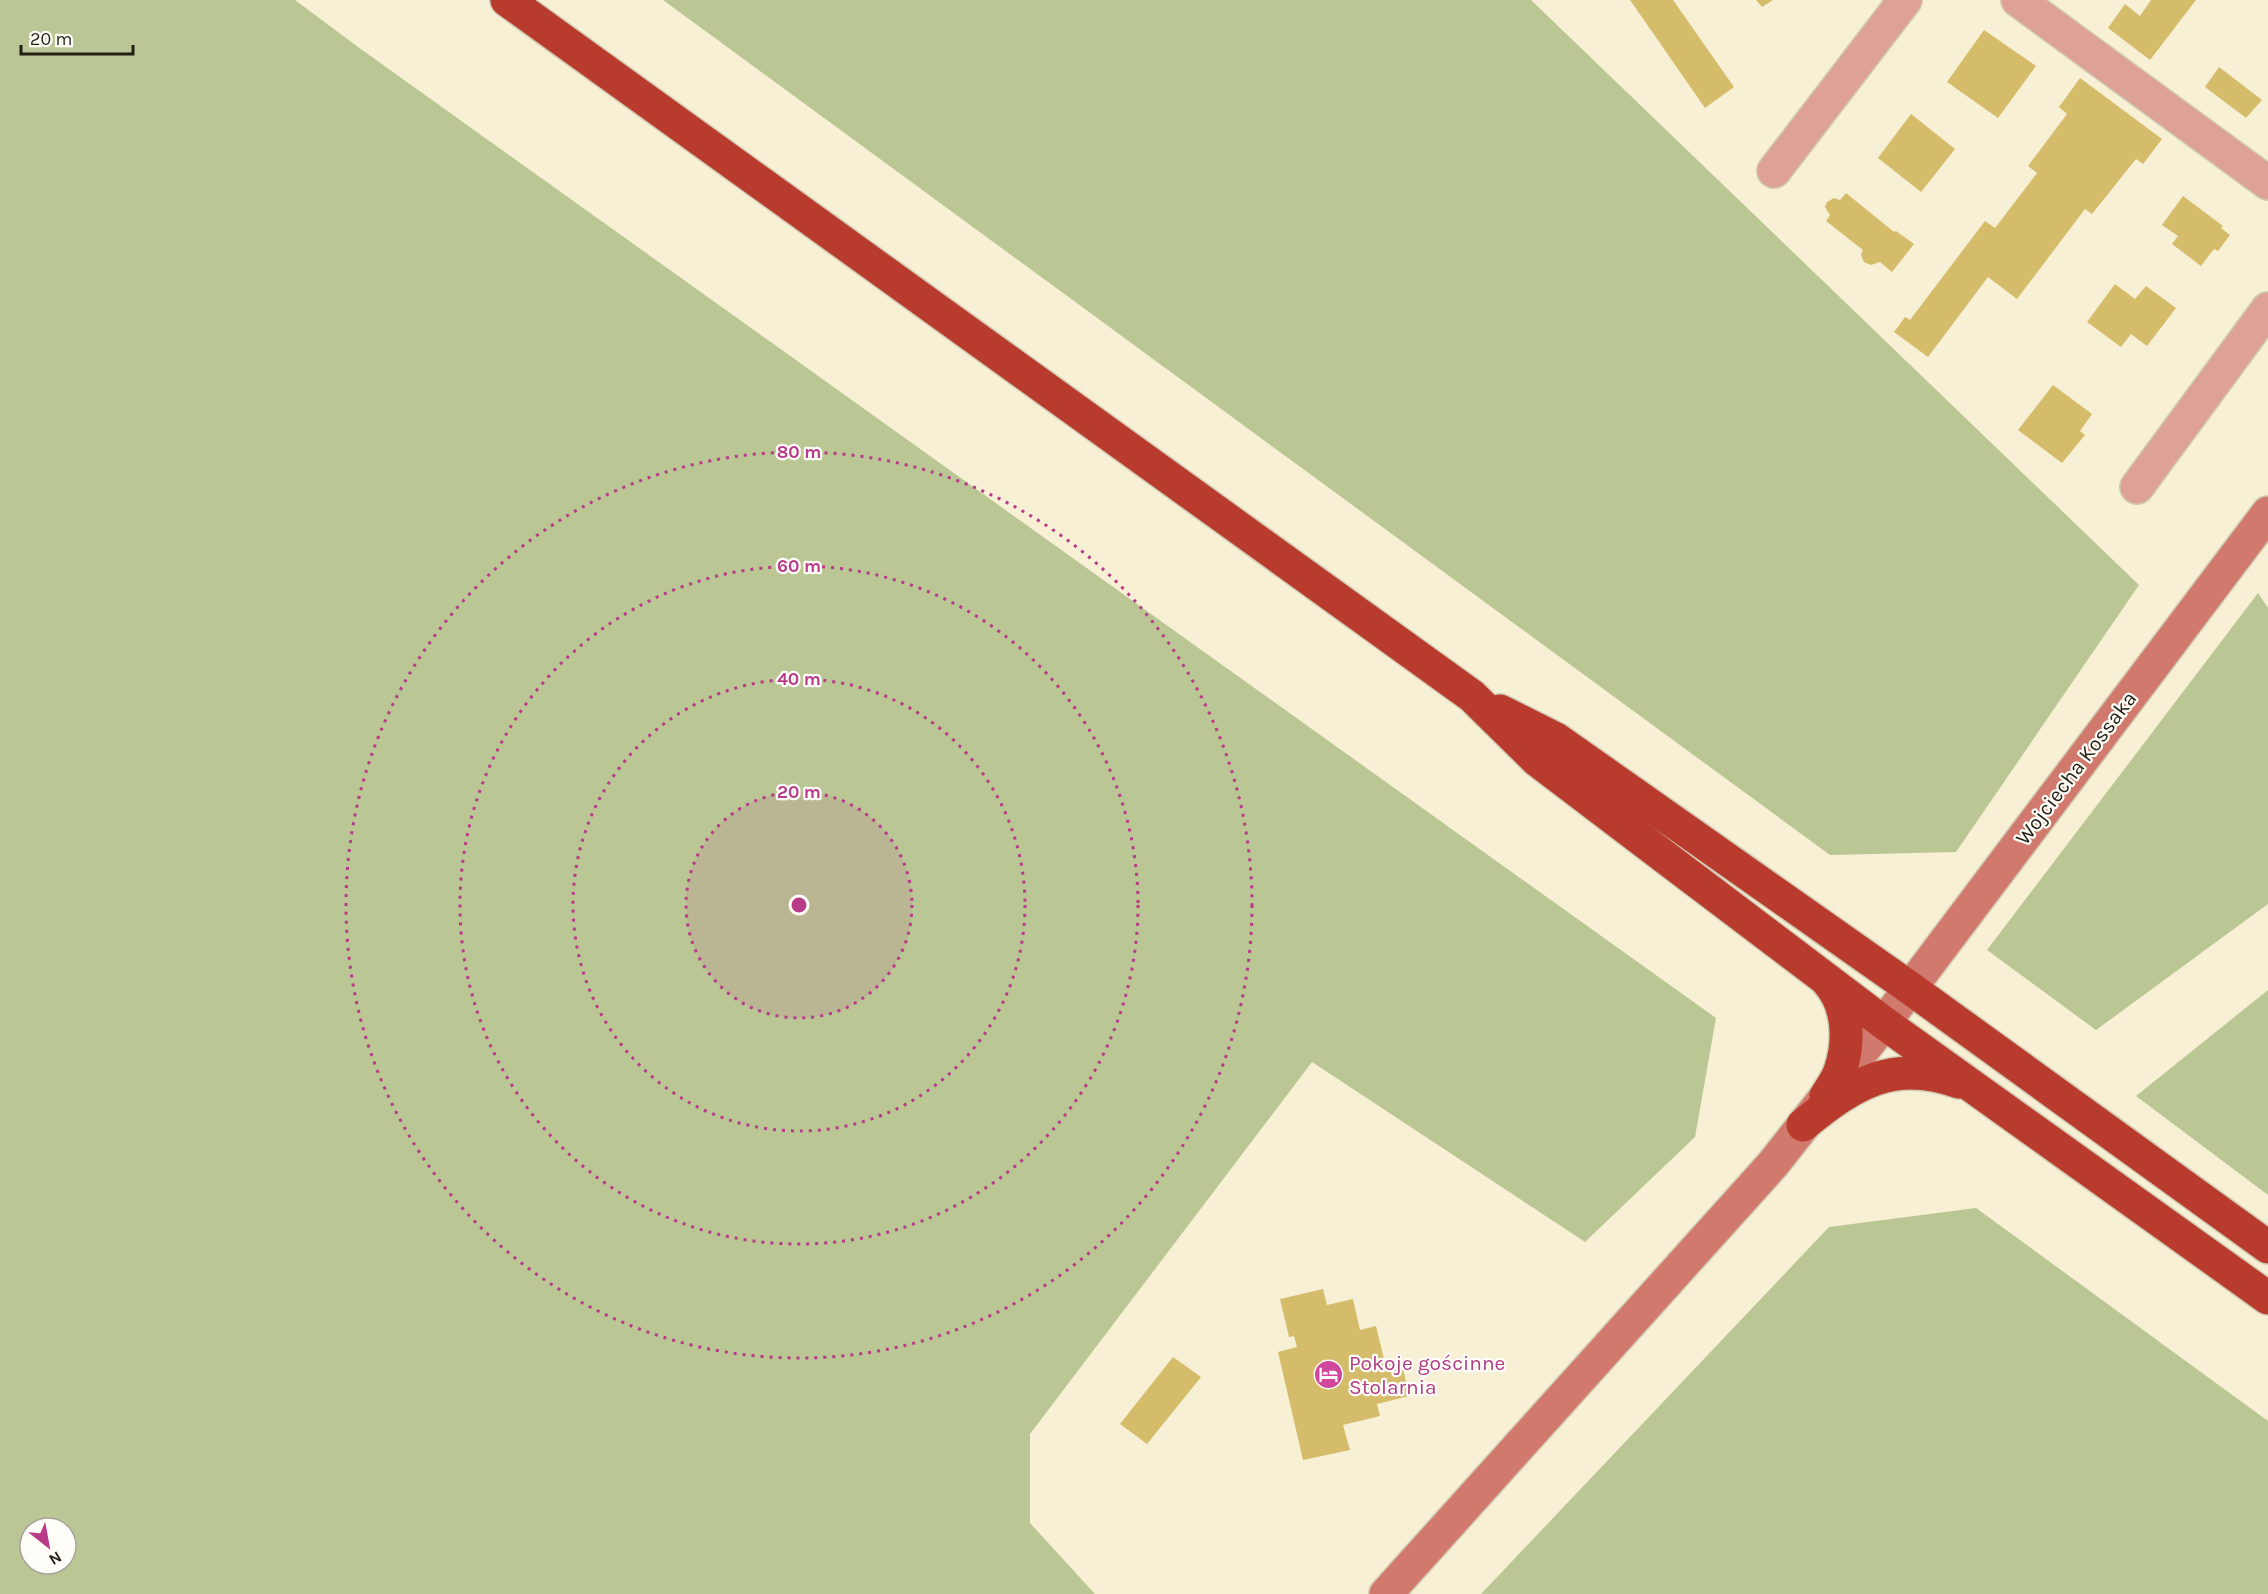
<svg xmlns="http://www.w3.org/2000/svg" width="2268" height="1594" font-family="Karla,sans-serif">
<rect width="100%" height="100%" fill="#f8f0d4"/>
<!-- green -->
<g fill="#bbc695" fill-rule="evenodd">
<path d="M0 0H295L358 47 1716 1018 1695 1137 1585 1242 1312 1062 1030 1434V1523L1095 1594H0ZM30 1528H66V1564H30Z"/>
<polygon points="663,0 1531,0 2139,585 1956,852 1830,855"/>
<polygon points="2258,593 2268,608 2268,904 2096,1030 1987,950"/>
<polygon points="2268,990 2268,1195 2136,1096"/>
<polygon points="1976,1208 2268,1421 2268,1594 1481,1594 1829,1227"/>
</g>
<!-- building -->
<g fill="#d4bc6b">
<polygon points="1630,0 1673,0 1734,87 1705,108"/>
<polygon points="1756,0 1773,0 1762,7"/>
<polygon points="2151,0 2196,0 2150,60 2108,28 2125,4 2140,16"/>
<polygon points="1984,30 2036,66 1998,118 1947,82"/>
<polygon points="2219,67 2262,100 2246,118 2205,87"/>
<polygon points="2080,78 2162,139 2143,164 2136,159 2092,214 2085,209 2017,299 1988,277 1928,357 1894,332 1905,317 1910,320 1985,221 1995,228 2037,173 2028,166 2067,114 2059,107"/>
<polygon points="1911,114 1955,149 1921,192 1878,158"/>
<polygon points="1846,193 1894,232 1896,231 1914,244 1892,272 1880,262 1871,265 1864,262 1861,255 1863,250 1826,221 1830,215 1825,207 1827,202 1834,198 1840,200"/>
<polygon points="2183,196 2223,226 2221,228 2230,235 2218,251 2214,249 2201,266 2172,244 2178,236 2162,225"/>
<polygon points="2115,284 2135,299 2146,286 2176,308 2147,346 2131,334 2121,347 2087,322"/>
<polygon points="2053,385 2092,414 2080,431 2085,435 2062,463 2018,430"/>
<polygon points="1323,1289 1327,1305 1353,1299 1360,1330 1376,1326 1385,1363 1401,1359 1409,1396 1377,1404 1380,1416 1343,1425 1350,1450 1303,1460 1278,1352 1297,1347 1294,1336 1289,1337 1280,1299"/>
<polygon points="1173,1357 1201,1377 1147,1444 1120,1424"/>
</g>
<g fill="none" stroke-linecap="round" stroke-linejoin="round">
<defs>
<g id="street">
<polyline points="2018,0 2268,183"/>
<polyline points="1774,171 1905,0"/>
<polyline points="2137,487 2268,309"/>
</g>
<polyline id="secondary" points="1386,1594 1773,1164 1878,1031 2268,513"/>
<g id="highway">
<polyline points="507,0 1472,696 1537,760 1670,861 1884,1023 2268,1298"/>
<polyline points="1500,711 1556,739 1910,988 2268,1247"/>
<path d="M1826 1096C1831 1088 1837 1080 1840 1071 1850 1042 1849 1006 1828 982"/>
<path d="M1803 1125C1853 1084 1893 1058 1959 1082"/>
</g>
</defs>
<!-- street casing -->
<use href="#street" stroke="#d1cab2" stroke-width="36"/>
<!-- secondary casing -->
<use href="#secondary" stroke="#d1cab2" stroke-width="36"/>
<!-- highway casing -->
<use href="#highway" stroke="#d1cab2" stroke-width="36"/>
<!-- street -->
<use href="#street" stroke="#dea197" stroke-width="33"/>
<!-- secondary -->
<use href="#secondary" stroke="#d1796c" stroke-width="33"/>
<!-- highway -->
<use href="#highway" stroke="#b93b2d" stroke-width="33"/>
</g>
<!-- distance rings -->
<circle cx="799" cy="905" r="113" fill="#b83a89" fill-opacity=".12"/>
<g fill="none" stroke="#b83a89" stroke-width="3" stroke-dasharray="3 6">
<circle cx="799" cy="905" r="113"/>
<circle cx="799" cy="905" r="226"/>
<circle cx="799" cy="905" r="339"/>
<circle cx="799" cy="905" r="453"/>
</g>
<!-- icons -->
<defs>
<symbol id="hotel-disc" viewBox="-11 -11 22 22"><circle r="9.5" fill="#d1479c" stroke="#fffdf7"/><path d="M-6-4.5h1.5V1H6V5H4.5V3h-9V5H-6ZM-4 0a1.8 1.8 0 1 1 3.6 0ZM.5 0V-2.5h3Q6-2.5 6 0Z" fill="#fff"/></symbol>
</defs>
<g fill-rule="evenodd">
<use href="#hotel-disc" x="1312" y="1358" width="33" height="33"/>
</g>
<g text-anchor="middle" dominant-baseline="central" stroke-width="4.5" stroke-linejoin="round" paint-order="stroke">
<!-- street labels -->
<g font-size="21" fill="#221f15" stroke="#fffdf7">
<text transform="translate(2076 768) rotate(-53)">Wojciecha Kossaka</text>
</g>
<!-- hotel labels -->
<g font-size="21" fill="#b23c85" stroke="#fffdf7" text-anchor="start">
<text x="1349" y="1363">Pokoje gościnne<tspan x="1349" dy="24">Stolarnia</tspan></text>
</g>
</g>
<circle cx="799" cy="905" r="9" fill="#b83a89" stroke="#fffdf7" stroke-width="3"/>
<g font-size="18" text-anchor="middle" font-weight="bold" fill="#b83a89" stroke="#fffdf7" stroke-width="4.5" stroke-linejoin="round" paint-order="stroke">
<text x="799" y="458">80 m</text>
<text x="799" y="572">60 m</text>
<text x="799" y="685">40 m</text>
<text x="799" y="798">20 m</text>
</g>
<!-- north arrow -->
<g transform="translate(48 1546) rotate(149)"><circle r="28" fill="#fffdf7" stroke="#a7a49d" stroke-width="1.5"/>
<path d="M0-4.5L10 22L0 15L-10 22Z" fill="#b83a89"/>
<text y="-9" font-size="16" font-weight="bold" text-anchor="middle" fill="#221f15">N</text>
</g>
<!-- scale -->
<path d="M21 45v9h112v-9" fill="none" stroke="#221f15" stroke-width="3"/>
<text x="30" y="45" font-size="18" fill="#221f15" stroke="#fffdf7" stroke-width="4.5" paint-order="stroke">20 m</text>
</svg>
